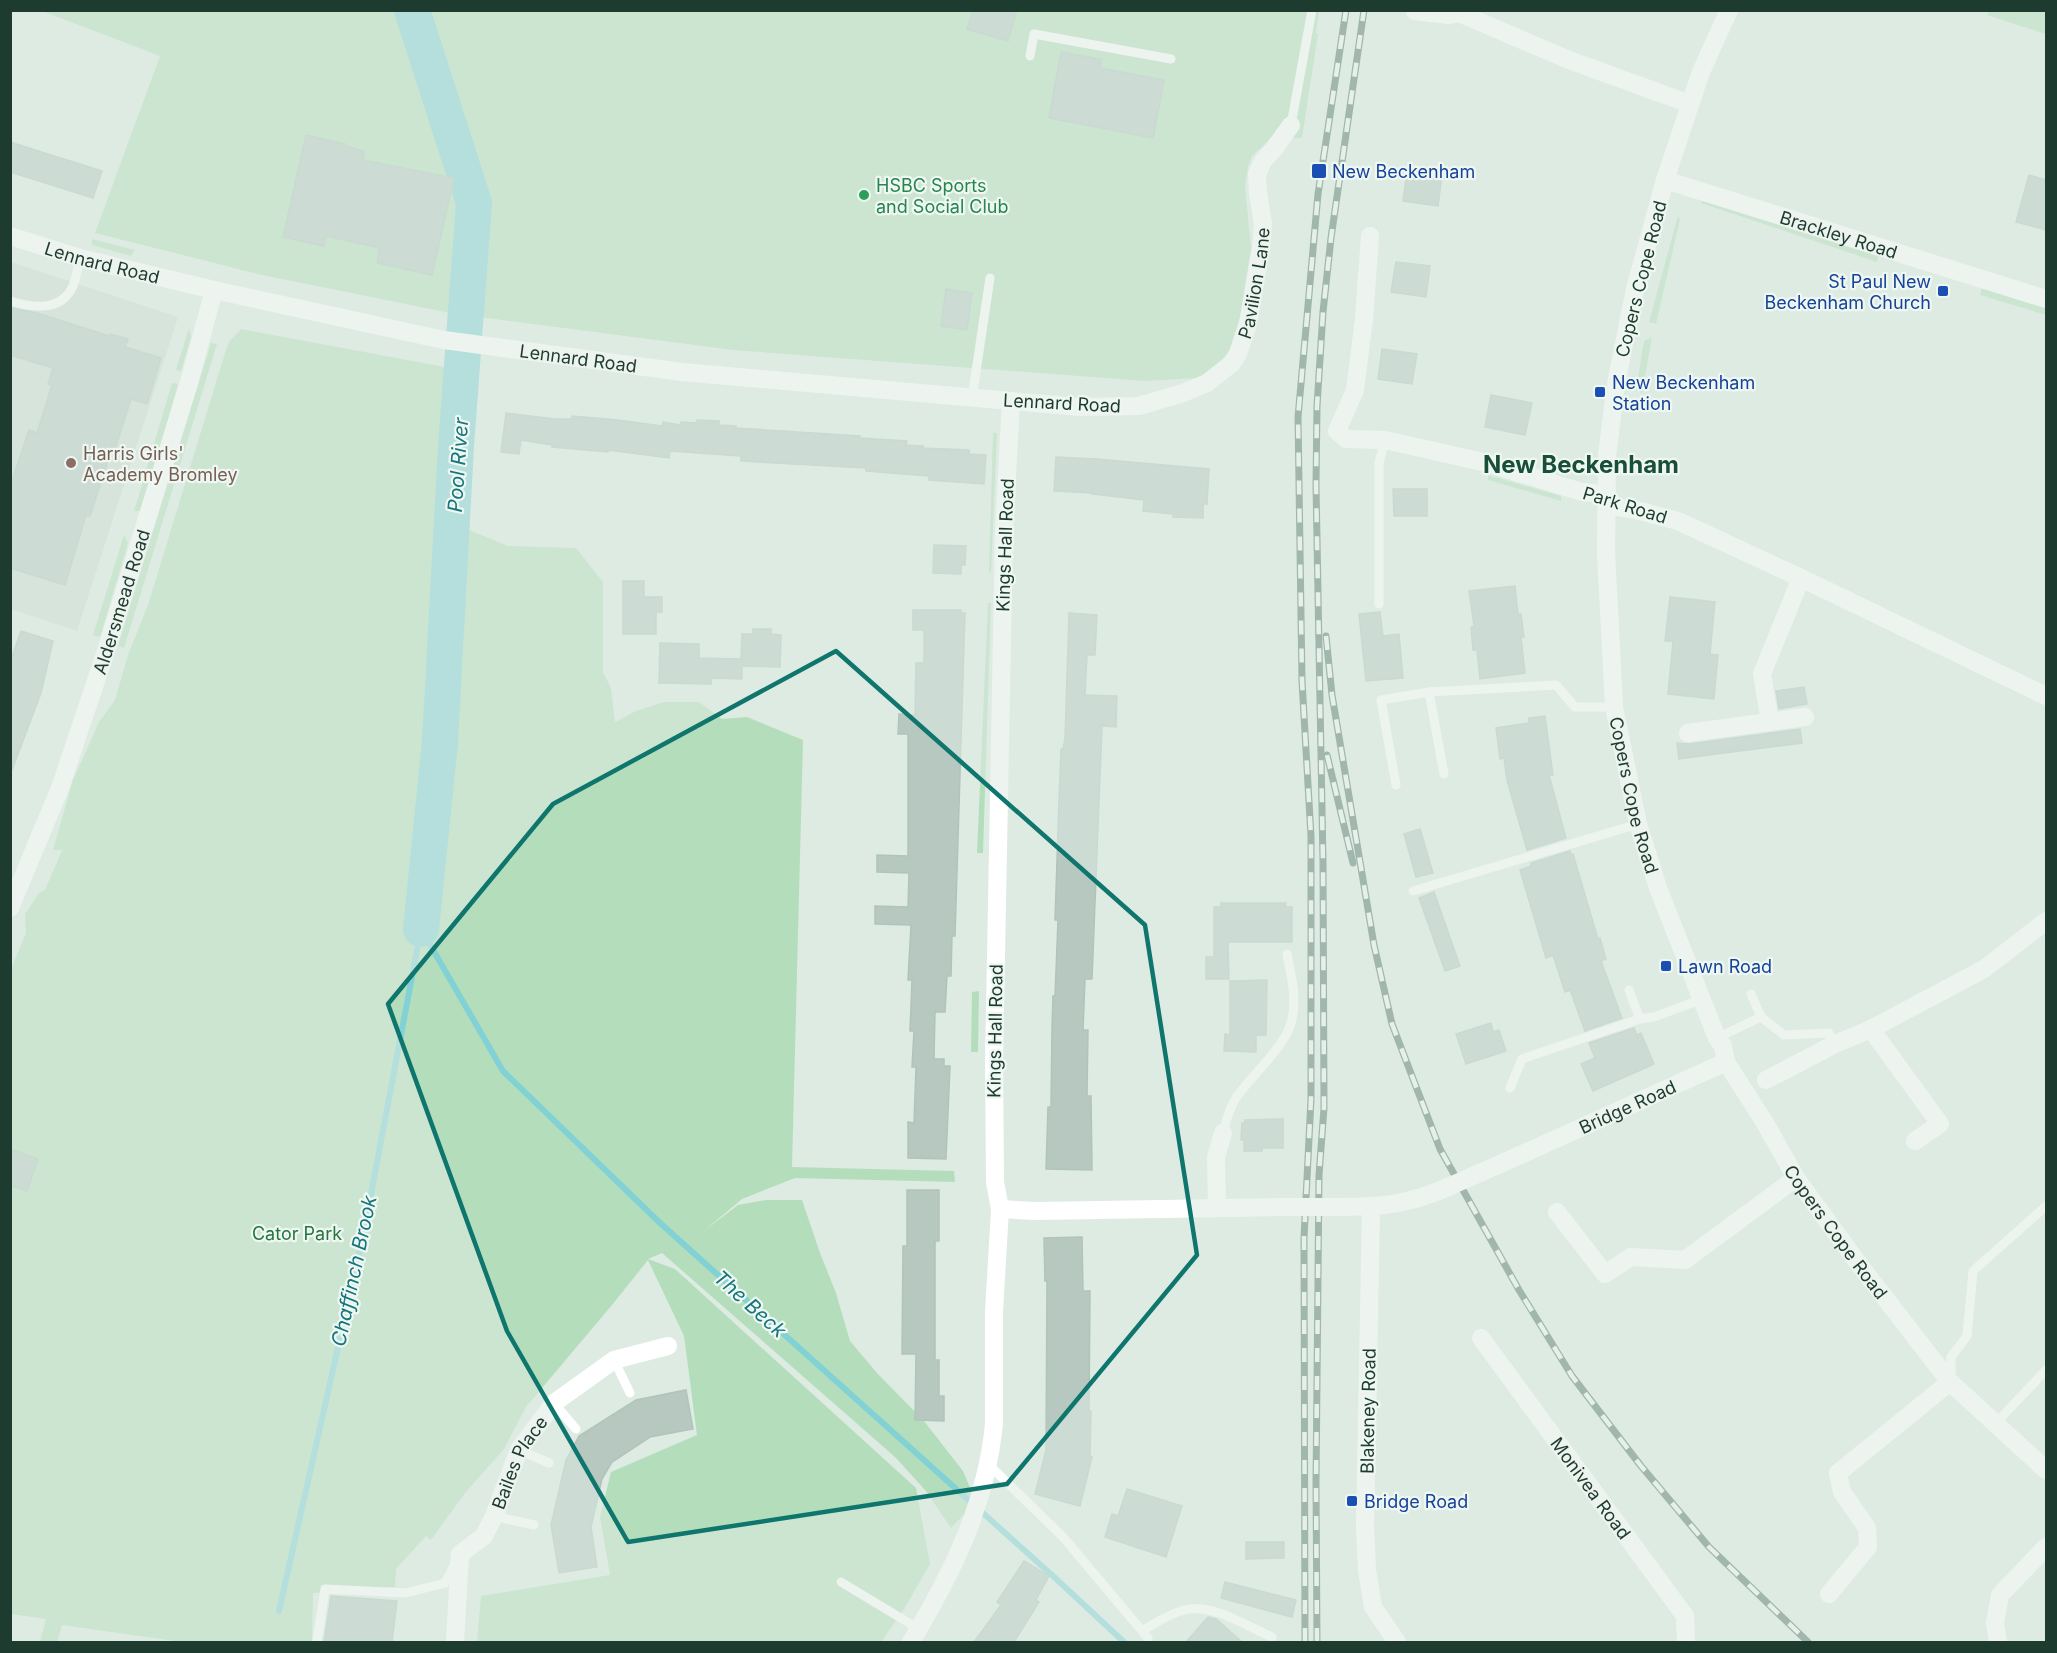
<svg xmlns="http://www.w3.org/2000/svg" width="2057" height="1653" font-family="Inter,sans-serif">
<rect width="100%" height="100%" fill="#deebe3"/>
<!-- built -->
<polygon fill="#ccdbd2" points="11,262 178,317 77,631 11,609"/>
<!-- green -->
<g fill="#b4debb" fill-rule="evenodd">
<polygon points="1989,10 2046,11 2046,34 1987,15"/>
<polygon points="42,11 418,11 471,203 460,315 262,275 95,233 160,56"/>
<polygon points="422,11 1319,11 1316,33 1318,34 1302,138 1271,138 1252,156 1248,167 1245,186 1251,248 1240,317 1228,354 1215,368 1197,378 1145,381 733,350 479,317 481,181"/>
<polygon points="1704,198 1878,256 1877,262 1701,203"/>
<polygon points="1678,216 1680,219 1656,324 1649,322"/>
<polygon points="92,239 135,250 131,256 92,245"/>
<polygon points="1982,287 2046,308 2046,315 1980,295"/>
<polygon points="189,328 191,337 181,371 176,370"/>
<path d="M241 329 472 372 458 512 469 530 508 546 576 548 603 582V672L611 688 615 722 636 711 664 702H699L722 719 747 717 803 740 792 1167 954 1171 955 1182 795 1178 742 1199 704 1231 738 1205 766 1200H802L820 1253 836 1293 850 1341 877 1373 924 1421 963 1471 976 1502 951 1528 926 1491 895 1457 662 1253 648 1259 675 1269 916 1488 930 1564 904 1609 881 1642H477L481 1596 610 1575 600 1517 611 1472 697 1435 684 1336 648 1260 612 1305 526 1407 504 1449 465 1493 431 1540 426 1536 396 1569 395 1587 313 1593 312 1642H182L62 1625 57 1642H40L46 1619 11 1614V969L26 933 25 914 39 893 45 890 62 850H53L73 780 99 722 115 700 128 655 148 605 225 353 229 342ZM439 709 450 724 437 860 433 859 427 903Z"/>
<polygon points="1652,337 1642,393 1636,390 1644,341"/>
<polygon points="211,343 217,344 124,648 118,646"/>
<polygon points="172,383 178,384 142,511 134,511"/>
<polygon points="993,433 997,433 991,573 989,572"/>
<polygon points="1488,475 1561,496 1561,501 1488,480"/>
<polygon points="124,535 128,543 100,637 93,635"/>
<polygon points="988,603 991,603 983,853 977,853"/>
<polygon points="979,991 978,1052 971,1052 972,992"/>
</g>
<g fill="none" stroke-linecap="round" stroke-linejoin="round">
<!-- stream -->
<g stroke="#81d1d5" stroke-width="6">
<polyline points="421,929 503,1071 659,1222 1053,1576 1124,1642"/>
<polyline points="279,1611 364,1231 421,929"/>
</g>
<!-- river -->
<polyline stroke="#81d1d5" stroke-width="36" points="412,10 474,203 456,446 440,742 421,929"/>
</g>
<!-- building -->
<g fill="#b6c8bf" stroke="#b0c5ba" stroke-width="1.5">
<polygon points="973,10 1017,10 1008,41 967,29"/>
<polygon points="1061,52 1101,59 1100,68 1164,80 1153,138 1049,118"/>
<polygon points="306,135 345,144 344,146 364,151 363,160 454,178 432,275 377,263 380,248 326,236 324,246 283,237"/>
<polygon points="10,142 102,171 93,198 10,172"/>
<polygon points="1407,170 1442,175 1438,206 1403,201"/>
<polygon points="2029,175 2046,180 2046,230 2016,222"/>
<polygon points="1396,262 1430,266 1426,297 1391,292"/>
<polygon points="946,289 972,293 967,330 941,326"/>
<polygon points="10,308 37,313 109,336 110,334 128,339 125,347 161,358 147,404 131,399 115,449 113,445 90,516 86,515 65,585 10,568 10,487 29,430 37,433 52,385 48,384 53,368 10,355"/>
<polygon points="1382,349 1417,354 1412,384 1378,379"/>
<polygon points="1491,395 1532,403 1525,435 1485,427"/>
<polygon points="506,413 555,419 572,419 572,416 618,420 662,426 663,422 681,425 681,422 697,423 697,420 719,421 719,425 736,426 736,428 860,436 860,438 907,441 906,445 923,446 923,448 969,450 969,454 986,455 984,484 929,480 929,476 866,471 866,468 741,461 741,456 670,451 669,458 608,450 608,452 552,447 552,445 521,440 519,454 501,452"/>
<polygon points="1056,457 1096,459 1209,469 1207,504 1203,504 1203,518 1173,517 1173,514 1143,511 1144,500 1092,494 1093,493 1054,491"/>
<polygon points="1393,489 1427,489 1427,516 1394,516"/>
<polygon points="934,545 966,546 965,565 961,565 961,574 933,573"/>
<polygon points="623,581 644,581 644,597 662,597 662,612 656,612 656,634 623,634"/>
<polygon points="1515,586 1518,614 1521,614 1524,637 1521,637 1525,673 1480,679 1477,650 1473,650 1471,627 1474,626 1469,591"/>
<polygon points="1670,597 1715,602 1710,654 1718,655 1714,699 1668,694 1673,641 1665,641"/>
<polygon points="913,610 961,610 961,613 965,613 955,936 952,936 951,976 947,976 945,1012 935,1012 934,1059 944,1059 944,1066 950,1066 946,1159 908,1158 908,1122 914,1123 916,1067 912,1067 914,1031 910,1031 912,980 908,980 911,925 875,924 875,906 908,907 909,873 877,872 877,855 908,856 908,734 898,734 899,714 915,715 916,663 924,663 924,630 913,630"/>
<polygon points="1380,612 1383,636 1399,634 1403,678 1366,681 1359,614"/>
<polygon points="1069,613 1097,615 1095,655 1087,655 1085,695 1117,696 1116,727 1102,726 1092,979 1085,979 1083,1030 1088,1030 1087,1096 1091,1096 1092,1170 1046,1169 1048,1107 1051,1107 1052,1029 1053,996 1055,996 1058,920 1055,920 1059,801 1061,749 1063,749 1065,739"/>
<polygon points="753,629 771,629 771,634 781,635 780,667 742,666 742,679 712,678 711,684 659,683 660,643 699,644 699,658 741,659 742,634 753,634"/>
<polygon points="21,631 53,641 41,693 12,770 10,662"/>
<polygon points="1804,687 1807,704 1779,709 1776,691"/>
<polygon points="1545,716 1553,775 1549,775 1566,838 1527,850 1507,780 1504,758 1500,759 1496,728 1529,723 1529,718"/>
<polygon points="1800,729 1802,743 1679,759 1677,743 1690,744"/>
<polygon points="1420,829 1433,873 1416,877 1404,834"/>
<polygon points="1570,851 1571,855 1573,854 1598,939 1600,938 1606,959 1601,961 1622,1018 1585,1031 1570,990 1565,992 1553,955 1546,958 1520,870 1531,866 1531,863"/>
<polygon points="1434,892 1460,966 1445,971 1419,898"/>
<polygon points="1221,903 1286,903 1285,907 1292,907 1292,942 1228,942 1229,979 1206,979 1206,957 1214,957 1214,907 1221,907"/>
<polygon points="1267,980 1266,1035 1256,1035 1256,1052 1224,1051 1225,1034 1230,1035 1230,981"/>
<polygon points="1491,1023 1493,1032 1499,1030 1506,1051 1466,1064 1456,1034"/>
<polygon points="1634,1028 1637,1035 1641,1033 1654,1064 1593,1091 1581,1064 1595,1058 1589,1043"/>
<polygon points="1283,1119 1283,1148 1262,1148 1262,1151 1244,1151 1244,1140 1241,1140 1242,1123 1245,1123 1245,1120"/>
<polygon points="10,1149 38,1159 27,1191 10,1185"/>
<polygon points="907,1190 939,1190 939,1241 935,1241 935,1360 939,1360 939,1396 944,1396 944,1421 915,1420 916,1354 902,1354 903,1246 907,1246"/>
<polygon points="1082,1237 1083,1291 1090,1291 1089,1411 1091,1411 1090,1457 1092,1457 1080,1506 1035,1494 1046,1450 1047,1281 1045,1281 1044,1238"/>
<polygon points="686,1390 693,1429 650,1437 612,1462 602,1479 591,1527 597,1567 559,1573 551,1525 566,1460 579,1436 636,1400"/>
<polygon points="1127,1489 1182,1506 1166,1557 1105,1537 1112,1514 1118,1516"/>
<polygon points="1246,1542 1284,1542 1284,1558 1246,1559"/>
<polygon points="1024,1561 1049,1576 1036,1600 1039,1602 1014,1642 974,1642 1001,1605 997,1602"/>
<polygon points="1225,1582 1296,1600 1292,1617 1221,1598"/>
<polygon points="331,1596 397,1601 392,1642 324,1642"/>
<polygon points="1208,1617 1216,1619 1242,1642 1186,1642"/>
</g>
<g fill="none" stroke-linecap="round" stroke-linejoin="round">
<!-- service -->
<g stroke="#fff" stroke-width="9">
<polyline points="1030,56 1034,34 1171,59"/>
<polyline points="1291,125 1312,10"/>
<path d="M10 301C33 308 61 312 73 286 76 278 78 267 80 258"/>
<polyline points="972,398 990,278"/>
<polyline points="1379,604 1379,463 1385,440"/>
<polyline points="1429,692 1444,774"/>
<polyline points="1396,785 1381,700 1429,692 1556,685 1575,707 1614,707"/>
<polyline points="1413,891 1638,824"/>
<polyline points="1629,990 1640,1019 1654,1017 1702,999"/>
<polyline points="1761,1017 1784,1035 1829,1033 1835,1044"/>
<polyline points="1717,1038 1761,1017 1751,994"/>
<polyline points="1510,1088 1522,1059 1640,1019"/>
<path d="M1223 1133C1226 1122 1229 1108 1236 1098 1252 1074 1287 1046 1292 1019 1297 997 1291 975 1287 954"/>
<polyline points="614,1360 630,1393"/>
<polyline points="1951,1380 1951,1357 1967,1336 1973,1271 2046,1206"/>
<polyline points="554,1403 576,1429"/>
<polyline points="1996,1423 2046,1370"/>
<polyline points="519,1450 549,1463"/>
<polyline points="987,1463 1063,1537 1148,1638"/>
<polyline points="494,1516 534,1525"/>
<polyline points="841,1582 919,1629"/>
<path d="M1142 1631C1155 1623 1169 1614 1184 1610 1213 1603 1246 1626 1272 1637"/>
<polyline points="317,1642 325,1589 406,1593 445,1583 455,1564"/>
</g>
<!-- minor -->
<g stroke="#fff" stroke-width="18">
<polyline points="1415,11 1449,15 1459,13 1459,10"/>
<polyline points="1459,13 1569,60 1690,104"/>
<path id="s1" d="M1665 180 2046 299"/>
<polyline points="1370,236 1364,319 1355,390 1337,431 1346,439 1385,440 1483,462 1582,492 1594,493 1618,507 1640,511 1678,521 1801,578 2046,696"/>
<path id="s2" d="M1011 401 1080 407 1139 406 1183 393 1207 383 1231 364 1238 354 1248 324 1261 249 1263 224 1258 192 1257 174 1263 161 1274 149 1291 125"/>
<polyline points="1770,722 1762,674 1801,578"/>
<polyline points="1688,733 1805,717"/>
<path id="s3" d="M10 908 60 788 107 648 190 379 214 290"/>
<polyline points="1871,1029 1940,1124 1915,1141"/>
<polyline points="1766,1080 1835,1044 1871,1029 1984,969 2046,921"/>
<polyline points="1217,1207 1216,1157 1223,1133"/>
<polyline points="1557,1212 1605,1274 1631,1257 1685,1260 1796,1178"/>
<path id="s4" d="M1481 1338 1685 1616 1686 1642"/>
<polyline points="1829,1594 1868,1547 1867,1528 1842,1492 1838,1473 1950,1382"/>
<path id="s5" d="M455 1642 460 1554 484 1536 494 1516 519 1450 554 1403 614 1360 668 1346"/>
<polyline points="1998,1642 1995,1623 2000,1595 2046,1547"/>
</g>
<!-- tertiary -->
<g stroke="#fff" stroke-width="18">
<path id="s6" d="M1729 10 1701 72 1665 180 1635 289 1616 384 1607 456 1606 553 1614 707 1638 824 1658 888 1717 1038 1723 1046 1726 1062 1765 1123 1796 1178 1858 1263 1950 1382 2046 1470"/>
<path id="s7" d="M10 236 80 258 214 290 444 340 682 372 1011 401 1004 531 994 1062 995 1182 1000 1209 994 1312V1424C986 1506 952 1573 911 1642"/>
<path id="s8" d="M1507 1161 1726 1062"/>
<path d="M1331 1207C1377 1207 1406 1206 1448 1187"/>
<polyline points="1371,1207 1365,1526 1367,1570 1373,1607 1397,1642"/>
<polyline points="1000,1209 1036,1211 1281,1207"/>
</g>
<defs>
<g id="rail">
<polyline points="1326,636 1332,695 1374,945 1392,1024 1440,1149 1519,1290 1572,1376 1641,1466 1709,1547 1808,1642"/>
<polyline points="1327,755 1353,863"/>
<polyline points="1305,1642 1304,1238 1311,1099 1311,836 1302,681 1298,417 1318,194 1346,10"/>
<polyline points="1317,1642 1316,1483 1319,1175 1324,1108 1323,863 1316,485 1317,406 1323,312 1331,238 1364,10"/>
</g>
</defs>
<!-- rail casing -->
<use href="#rail" stroke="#58776b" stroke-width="7"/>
<!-- rail -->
<use href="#rail" stroke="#eef7f2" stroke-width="4.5" stroke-dasharray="14" stroke-linecap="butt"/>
<!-- tertiary-bridge -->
<g stroke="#fff" stroke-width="18">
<polyline points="1448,1187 1507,1161"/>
<polyline points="1281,1207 1331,1207"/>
</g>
</g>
<!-- marked area -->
<path d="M0 0H2057V1653H0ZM836 651 1145 925 1197 1255 1007 1484 628 1542 507 1331 388 1004 553 804Z" fill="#deebe3" fill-opacity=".55" fill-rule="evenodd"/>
<path fill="none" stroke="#0f766e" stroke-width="4.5" stroke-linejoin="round" d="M836 651 1145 925 1197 1255 1007 1484 628 1542 507 1331 388 1004 553 804Z"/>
<!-- markers -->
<g fill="#1a4fb4" stroke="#eef7f2" stroke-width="2">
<rect x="1311" y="163" width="16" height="16" rx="3"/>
<rect x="1937" y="285" width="12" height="12" rx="3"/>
<rect x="1594" y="386" width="12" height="12" rx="3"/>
<rect x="1660" y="960" width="12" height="12" rx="3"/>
<rect x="1346" y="1495" width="12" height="12" rx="3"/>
</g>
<circle fill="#2e9e5b" stroke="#eef7f2" stroke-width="2" cx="864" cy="195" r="6"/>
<circle fill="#8d6e63" stroke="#eef7f2" stroke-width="2" cx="71" cy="463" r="6"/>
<g text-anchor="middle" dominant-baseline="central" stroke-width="4.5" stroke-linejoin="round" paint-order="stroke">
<!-- transit labels -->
<g font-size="18" fill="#164399" stroke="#eef7f2" text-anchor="start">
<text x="1332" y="171">New Beckenham</text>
<text x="1931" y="281" text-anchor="end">St Paul New<tspan x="1931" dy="21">Beckenham Church</tspan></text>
<text x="1612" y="382">New Beckenham<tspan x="1612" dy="21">Station</tspan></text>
<text x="1678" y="966">Lawn Road</text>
<text x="1364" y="1501">Bridge Road</text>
</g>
<!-- leisure labels -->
<g font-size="18" fill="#27864d" stroke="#eef7f2" text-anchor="start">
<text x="876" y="185">HSBC Sports<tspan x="876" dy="21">and Social Club</tspan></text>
</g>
<!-- street labels -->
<g font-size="18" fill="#1e3b30" stroke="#eef7f2">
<text stroke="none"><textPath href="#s1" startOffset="182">Brackley Road</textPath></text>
<text stroke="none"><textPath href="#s7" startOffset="96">Lennard Road</textPath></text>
<text transform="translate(1641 279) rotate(-76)">Copers Cope Road</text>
<text stroke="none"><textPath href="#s2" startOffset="316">Pavilion Lane</textPath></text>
<text stroke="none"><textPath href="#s7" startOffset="582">Lennard Road</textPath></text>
<text transform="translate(1062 403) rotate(3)">Lennard Road</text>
<text transform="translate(1625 505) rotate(17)">Park Road</text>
<text transform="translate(1005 545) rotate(-88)">Kings Hall Road</text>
<text stroke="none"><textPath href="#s3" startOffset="326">Aldersmead Road</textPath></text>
<text stroke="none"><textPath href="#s6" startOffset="806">Copers Cope Road</textPath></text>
<text transform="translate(995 1031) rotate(-89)">Kings Hall Road</text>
<text stroke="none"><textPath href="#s8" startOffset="132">Bridge Road</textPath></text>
<text stroke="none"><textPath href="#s6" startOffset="1292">Copers Cope Road</textPath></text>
<text transform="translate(1368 1411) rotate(-89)">Blakeney Road</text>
<text stroke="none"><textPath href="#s5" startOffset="200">Bailes Place</textPath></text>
<text stroke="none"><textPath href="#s4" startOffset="186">Monivea Road</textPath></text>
</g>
<!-- education labels -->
<g font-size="18" fill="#785e54" stroke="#eef7f2" text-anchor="start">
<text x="83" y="453">Harris Girls'<tspan x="83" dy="21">Academy Bromley</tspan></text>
</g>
<!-- park labels -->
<g font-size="18" fill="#26753b" stroke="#eef7f2">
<text x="297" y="1233">Cator Park</text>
</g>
<!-- water labels -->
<g font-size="20" font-style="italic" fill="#15757b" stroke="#eef7f2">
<text transform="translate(458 465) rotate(-86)">Pool River</text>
<text transform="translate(354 1271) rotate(-78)">Chaffinch Brook</text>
<text transform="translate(750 1304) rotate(42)">The Beck</text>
</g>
<!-- district labels -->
<g font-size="24" font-weight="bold" fill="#194e3b" stroke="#eef7f2">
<text x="1581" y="464">New Beckenham</text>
</g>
</g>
<!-- border -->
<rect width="2057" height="1653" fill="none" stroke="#1e3b30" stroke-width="24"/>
</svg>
